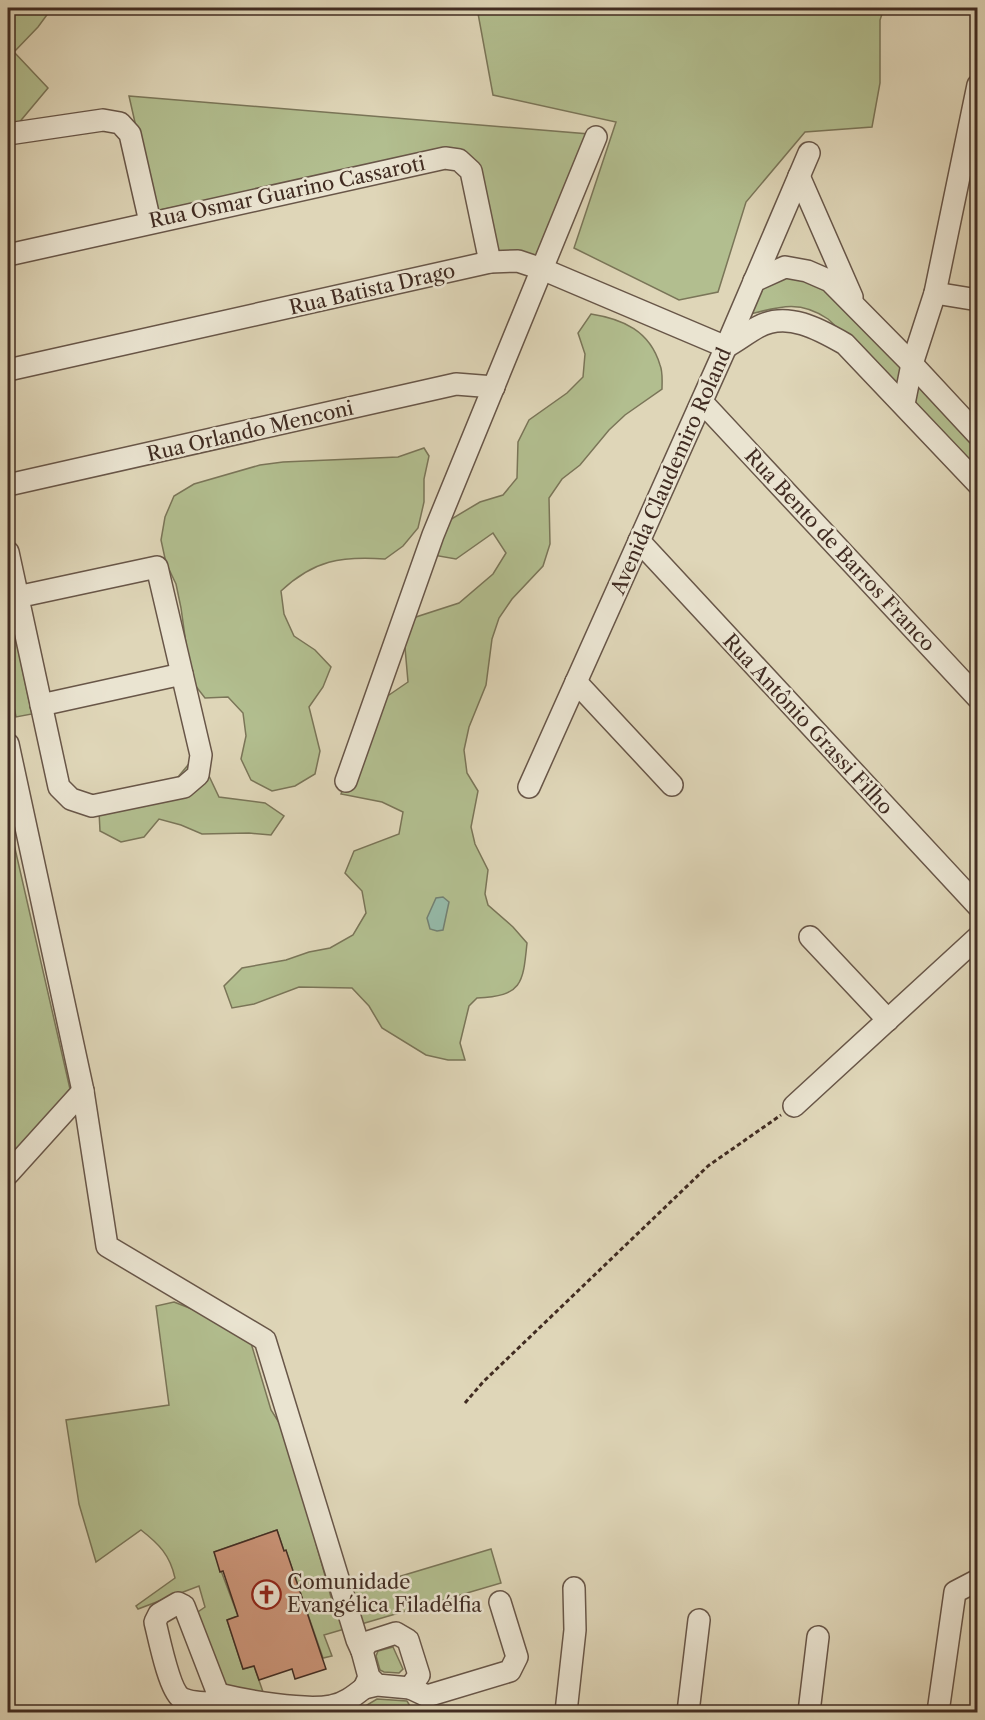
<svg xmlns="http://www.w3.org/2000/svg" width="985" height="1720" font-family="'Libre Caslon Text',serif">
<rect width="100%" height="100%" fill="#dfd6b8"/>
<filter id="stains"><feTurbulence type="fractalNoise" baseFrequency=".00333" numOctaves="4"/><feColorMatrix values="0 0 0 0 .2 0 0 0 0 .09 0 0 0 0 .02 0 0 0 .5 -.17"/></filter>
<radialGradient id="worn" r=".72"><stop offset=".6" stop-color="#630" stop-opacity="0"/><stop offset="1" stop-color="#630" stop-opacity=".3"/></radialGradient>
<!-- green -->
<g fill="#b2be8f" stroke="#7a7558" stroke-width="1.5">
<polygon points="8,8 52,8 38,27 14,52 48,88 17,125 8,127"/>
<polygon points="477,8 884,8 880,20 880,83 872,127 805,132 746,202 718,292 679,300 574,248 616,122 493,95"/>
<polygon points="129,96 589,134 539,262 496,251 451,151 155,211"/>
<path d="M785 273 817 283 902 365 899 385 828 319C799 299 778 307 747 315L759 286Z"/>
<path d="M591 314C623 319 650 331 660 365 663 372 662 381 662 389L625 415 609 430 580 465 562 479 549 498 550 544 543 566 512 599 499 618 492 639 486 685 469 727 464 750 467 773 478 791 471 827 475 844 488 870 485 894 488 905 513 927 527 943C523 984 522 996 477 998L469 1006 460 1043 465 1060H448L426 1055 382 1028 369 1006 352 988 299 987 254 1004 232 1008 224 986 242 968 286 960 309 952 330 948 353 935 366 913 362 891 345 873 354 851 399 834 403 812 382 802 341 794 373 706 408 682 404 636 416 617 459 603 493 574 506 553 493 533 456 559 433 555 448 521 480 502 503 495 517 478 518 442 529 420 567 393 583 377 585 354 578 333Z"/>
<polygon points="915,378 977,446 977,473 911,401"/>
<path d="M424 448 429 456 424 479V502L418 528 403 546 385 559C341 556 314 560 281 591L284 614 294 636 315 650 331 667 323 687 309 707 320 751 315 774 295 786 272 791 251 780 241 759 246 736 243 713 228 697 205 698 191 680 181 608 176 584 166 563 161 540 165 517 174 496 194 484 260 465 283 462 398 457Z"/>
<polygon points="8,602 32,714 16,717 8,678"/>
<polygon points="188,765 209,776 219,797 265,803 284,816 271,835 249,833 202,834 181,825 159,819 144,837 121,842 100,831 99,811 173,783"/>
<polygon points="8,818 70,1089 8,1163"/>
<path d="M174 1302 210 1316 251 1343 271 1410 285 1432 331 1597 491 1549 501 1583 324 1635 332 1656 323 1658 286 1551H284L277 1530 214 1552 238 1616 227 1620 243 1669 254 1666 263 1692 221 1690 192 1616 205 1607 199 1586 138 1609 136 1606 175 1578C170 1555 159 1544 141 1530L96 1562 79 1504 66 1420 169 1405 156 1306Z"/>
<polygon points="393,1647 403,1669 399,1673 384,1672 380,1670 376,1656 378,1651"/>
<polygon points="377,1699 407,1701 410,1706 410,1712 365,1712 367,1705"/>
<polygon points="450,1706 526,1711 526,1712 445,1712"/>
</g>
<!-- water -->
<polygon fill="#95baa9" stroke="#738173" stroke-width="1.5" points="443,897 449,902 443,930 437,931 430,929 427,918 436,898"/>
<!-- building -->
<polygon fill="#cb9478" stroke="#412c22" stroke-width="1.5" points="277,1530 284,1551 286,1550 326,1669 295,1679 292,1669 259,1680 254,1666 243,1669 227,1620 238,1616 223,1571 220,1572 214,1552"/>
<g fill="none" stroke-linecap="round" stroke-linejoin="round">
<defs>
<g id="minor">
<polyline points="8,134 103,120 120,123 130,134 150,222"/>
<polyline points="799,176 852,297"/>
<polyline points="8,255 445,158 459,160 471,171 490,262"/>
<polyline points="754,281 785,267 807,271 830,281 912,364 978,435"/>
<polyline points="935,293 978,300"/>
<path d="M726 347C737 341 747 333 758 327 787 311 819 329 845 344L978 484"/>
<polyline points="8,370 490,262 518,261 542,269 726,347"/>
<polyline points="702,402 978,698"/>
<polyline points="904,404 912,364 935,293 978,85"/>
<polyline points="8,485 456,384 494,387"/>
<polyline points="639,541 978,906"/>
<polyline points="8,552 59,787 71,799 92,806 184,787 198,775 201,755 157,567 17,597"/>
<polyline points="576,682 672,785"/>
<polyline points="41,705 182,674"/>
<polyline points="8,744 83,1091 107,1246 265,1340 357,1640 362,1651"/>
<polyline points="346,781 433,535 596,137"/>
<polyline points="529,787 726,347 809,153"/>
<polyline points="810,937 888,1020"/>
<polyline points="794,1106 978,937"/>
<polyline points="8,1174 83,1091"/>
<path d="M178 1603 184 1606 218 1694 214 1703C204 1703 190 1703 181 1698 169 1689 159 1638 155 1622L159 1614Z"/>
<polyline points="369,1677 377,1685 410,1688 419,1675 408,1640 396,1633 368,1642 362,1651 369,1677 364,1688 377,1685"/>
<polyline points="410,1688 427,1696 510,1671 517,1657 500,1602"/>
<path d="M218 1694C247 1701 303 1711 331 1706 344 1704 354 1696 364 1688"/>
<polyline points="566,1712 575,1630 574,1588"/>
<polyline points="688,1712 699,1620"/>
<polyline points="809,1712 818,1637"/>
<polyline points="938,1712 955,1592 978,1580"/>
</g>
</defs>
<!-- minor casing -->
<use href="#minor" stroke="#685648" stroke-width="24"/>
<!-- path -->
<polyline stroke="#412c22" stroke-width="3" stroke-dasharray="4.5 3" stroke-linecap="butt" points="465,1403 483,1382 708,1166 781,1115"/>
<!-- minor -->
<use href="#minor" stroke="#eae4d1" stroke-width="21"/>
</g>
<!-- icons -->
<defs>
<symbol id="church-ring" viewBox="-11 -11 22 22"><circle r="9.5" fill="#eae4d1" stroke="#8f2418" stroke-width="1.5"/><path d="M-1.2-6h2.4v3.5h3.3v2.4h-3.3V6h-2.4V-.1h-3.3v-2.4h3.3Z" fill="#8f2418"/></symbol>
</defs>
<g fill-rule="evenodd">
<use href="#church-ring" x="250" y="1578" width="33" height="33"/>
</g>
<g text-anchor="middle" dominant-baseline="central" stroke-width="5" stroke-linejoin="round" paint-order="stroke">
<!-- street labels -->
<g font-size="20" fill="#412c22" stroke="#eae4d1">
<text transform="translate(287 192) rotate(-12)">Rua Osmar Guarino Cassaroti</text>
<text transform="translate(372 289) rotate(-13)">Rua Batista Drago</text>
<text transform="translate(250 431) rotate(-13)">Rua Orlando Menconi</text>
<text transform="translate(671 471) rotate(-66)">Avenida Claudemiro Roland</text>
<text transform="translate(840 550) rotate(47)">Rua Bento de Barros Franco</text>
<text transform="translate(808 724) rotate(47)">Rua Antônio Grassi Filho</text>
</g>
<!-- poi labels -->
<g font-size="20" fill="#412c22" stroke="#eae4d1" text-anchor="start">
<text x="287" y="1582">Comunidade<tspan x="287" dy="23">Evangélica Filadélfia</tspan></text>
</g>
</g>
<!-- margin -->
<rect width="985" height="1720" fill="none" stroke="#dfd6b8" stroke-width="30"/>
<rect x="9" y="9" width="967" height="1702" fill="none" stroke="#412c22" stroke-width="3"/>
<rect x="15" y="15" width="955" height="1690" fill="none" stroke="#412c22" stroke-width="1.5"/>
<rect width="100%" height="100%" filter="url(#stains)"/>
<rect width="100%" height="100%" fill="url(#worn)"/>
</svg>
